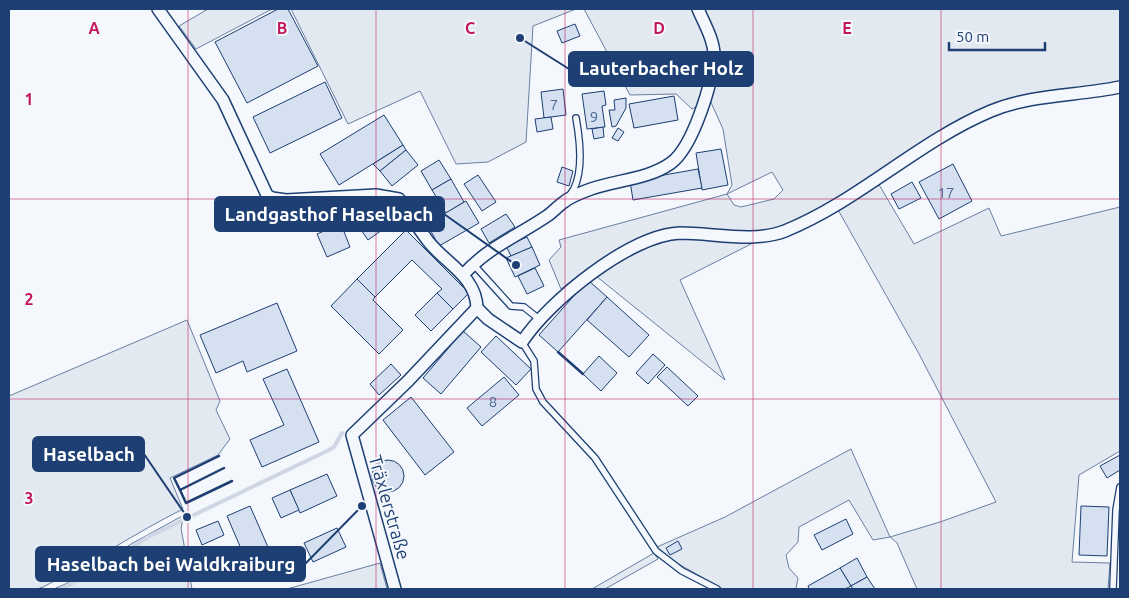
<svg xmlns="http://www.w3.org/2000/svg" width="1129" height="598" font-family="Ubuntu,sans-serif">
<rect width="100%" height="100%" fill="#f4f7fb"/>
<!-- green -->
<g fill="#e3e9f0" stroke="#687fa3" fill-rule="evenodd">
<polygon points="208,9 272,9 196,49 179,26"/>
<polygon points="291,9 576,9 533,26 526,142 488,162 456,164 420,91 348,124"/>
<polygon points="584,9 694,9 711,52 700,105 692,109 676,94 630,95"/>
<path d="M700 9H1120V84L1037 94 988 106 933 137 832 202 787 226 771 231 729 232 703 230 622 249 587 269 561 289 549 260 561 247 559 240 727 194 732 185 723 129 709 98 716 58ZM772 172 783 190 774 199 741 207 734 205 727 194Z"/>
<polygon points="878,183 914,244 989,208 1001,236 1120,207 1120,451 1079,475 1072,562 1110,563 1108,589 917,589 897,543 890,537 873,540 849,500 799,527 798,542 786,555 789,568 798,578 796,589 723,589 668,558 657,547 725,517 851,449 890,537 940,522 996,502 918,352 837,208"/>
<polygon points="675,238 757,241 680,280 725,380 596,276 628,254"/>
<path d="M187 320 220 401 216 410 230 439 218 455 170 478 183 509C135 533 91 563 43 587L37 589H9V396Z"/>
<polygon points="184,515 181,528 192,589 54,589 81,577 131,544"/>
<polygon points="654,553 658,559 605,589 592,589"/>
<polygon points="380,563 387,589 287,589"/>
</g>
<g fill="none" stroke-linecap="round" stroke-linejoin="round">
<!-- stream -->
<polyline stroke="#cfd7e4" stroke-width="4" points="61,589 92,573 148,537 327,451 334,447 342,433"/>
</g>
<!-- building -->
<g fill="#d5e0f0" stroke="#1d3f73">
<polygon points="278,9 288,9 318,66 247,103 215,42"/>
<polygon points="575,24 580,36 562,43 557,31"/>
<polygon points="325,82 342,118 270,153 253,117"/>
<polygon points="563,89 566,115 544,118 541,92"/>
<polygon points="604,91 606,105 602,106 605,127 587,129 582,94"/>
<polygon points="674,96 678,120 634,128 629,104"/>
<polygon points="626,98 626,108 616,126 612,127 609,110 615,110 614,100"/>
<polygon points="384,115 403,145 339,185 320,154"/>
<polygon points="551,117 553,129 537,132 535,119"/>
<polygon points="603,127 604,137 594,139 592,129"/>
<polygon points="618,128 624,132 618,141 612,138"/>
<polygon points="403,145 406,150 380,171 373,164"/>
<polygon points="721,149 728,185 702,190 696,153"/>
<polygon points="406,150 418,165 392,186 380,171"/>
<polygon points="439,160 451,179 432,190 421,171"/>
<polygon points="953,164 972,201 939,219 919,182"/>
<polygon points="562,167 573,171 569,186 557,182"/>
<polygon points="698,169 702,188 633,200 630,181"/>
<polygon points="478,175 496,202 482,211 464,184"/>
<polygon points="451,179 464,202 446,213 432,190"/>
<polygon points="912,182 921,198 899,209 891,194"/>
<polygon points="466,201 479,223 439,246 427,224"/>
<polygon points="373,212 385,228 368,240 357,224"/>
<polygon points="506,214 515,227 489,243 481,229"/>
<polygon points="341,224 350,247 327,257 317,234"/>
<polygon points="406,230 469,293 453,309 437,293 442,289 412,260 375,297 357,279"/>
<polygon points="527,237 532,247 511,256 506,246"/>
<polygon points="532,247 540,265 515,277 506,258"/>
<polygon points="535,268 544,286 527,294 518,276"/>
<polygon points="357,279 375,297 373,300 403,330 379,354 331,306"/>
<polygon points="588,280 607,297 558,352 539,335"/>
<polygon points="437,293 453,309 431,331 415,315"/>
<polygon points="607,297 649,335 629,357 587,320"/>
<polygon points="277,303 297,351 247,372 243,361 216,373 200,335"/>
<polygon points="463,331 481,347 441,394 423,378"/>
<polygon points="496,336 531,369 516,385 481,352"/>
<polygon points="653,354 665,365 648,384 636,373"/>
<polygon points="599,356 617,373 601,391 583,374"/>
<polygon points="391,364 401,375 379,395 370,384"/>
<polygon points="667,367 698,396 688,406 657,377"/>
<polygon points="287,369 319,442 262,467 250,440 284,425 263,379"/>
<polygon points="504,377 519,395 482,426 467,408"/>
<polygon points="411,397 454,452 425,475 383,420"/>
<polygon points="1120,455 1120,470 1107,478 1100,466"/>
<circle cx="388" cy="476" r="16"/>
<polygon points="327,474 337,496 300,513 290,490"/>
<polygon points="290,490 299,510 281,518 272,498"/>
<polygon points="250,506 271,554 248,565 227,516"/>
<polygon points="1081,506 1109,507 1107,556 1079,555"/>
<polygon points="846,519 853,534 822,550 814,535"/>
<polygon points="218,521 224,535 202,545 196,530"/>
<polygon points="337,528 346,547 313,562 304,543"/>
<polygon points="678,541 682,549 670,555 666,548"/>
<polygon points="857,558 867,577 851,586 840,568"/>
<polygon points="840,568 851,586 845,589 809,589 808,586"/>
<polygon points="867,577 875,589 853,589 851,586"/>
</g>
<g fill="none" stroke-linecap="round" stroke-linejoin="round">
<defs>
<g id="lane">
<path d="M570 195C585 176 580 140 576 118"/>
<polyline points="473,264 511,306 524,307 539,319"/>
<polyline points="522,342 534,361 536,389 543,402 595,458 656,551 682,571 717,589"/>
<polyline points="1113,589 1116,510 1120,487"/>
</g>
<g id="street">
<path d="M158 9 223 100 267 195 272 198 286 200 376 195 399 199C409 213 418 228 428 241 445 263 476 276 477 308L408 381 352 435 395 589"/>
<path d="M463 275C488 247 516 237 547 216 553 212 558 206 564 202 571 196 583 192 591 189 617 180 649 179 671 163 693 147 713 82 714 55 714 40 704 23 698 9"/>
<path d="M477 308 488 319 522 342C549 301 630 235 680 233 714 233 754 243 785 231 859 201 917 142 991 111 1032 94 1077 96 1120 87"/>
</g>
</defs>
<!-- lane casing -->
<use href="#lane" stroke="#1d3f73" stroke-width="8"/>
<!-- street casing -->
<use href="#street" stroke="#1d3f73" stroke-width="14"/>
<!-- lane -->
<use href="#lane" stroke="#f4f7fb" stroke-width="5.5"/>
<!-- street -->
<use href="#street" stroke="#f4f7fb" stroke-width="11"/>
<!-- fence -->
<polyline stroke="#1d3f73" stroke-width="1" stroke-dasharray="6 2.5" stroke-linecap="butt" points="268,217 284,211"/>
<!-- wall -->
<g stroke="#1d3f73" stroke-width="2.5">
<polyline points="558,352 583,374"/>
<polyline points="224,468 180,490 186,503 232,481"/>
<polyline points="180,490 174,478 219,456"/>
</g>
</g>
<!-- grid -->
<path fill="none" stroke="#c2185b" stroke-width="1" stroke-opacity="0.55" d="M188 9V589M376 9V589M565 9V589M753 9V589M941 9V589M9 199H1120M9 399H1120"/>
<g text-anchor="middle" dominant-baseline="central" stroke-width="4" stroke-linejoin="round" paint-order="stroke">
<!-- number labels -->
<g font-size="15" fill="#4b6792">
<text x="554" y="104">7</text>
<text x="594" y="116">9</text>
<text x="946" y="192">17</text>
<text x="493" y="401">8</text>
</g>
<!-- street labels -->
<g font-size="18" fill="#1d3f73" stroke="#f4f7fb">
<text transform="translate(390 507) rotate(74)">Träxlerstraße</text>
</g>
</g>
<g font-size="16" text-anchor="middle" font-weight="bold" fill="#c2185b" stroke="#f4f7fb" stroke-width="4" stroke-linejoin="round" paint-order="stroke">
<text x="94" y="34">A</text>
<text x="282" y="34">B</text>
<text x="470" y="34">C</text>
<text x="659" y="34">D</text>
<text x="847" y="34">E</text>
<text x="29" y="105">1</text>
<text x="29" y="305">2</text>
<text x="29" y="504">3</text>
</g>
<!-- callouts -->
<path fill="none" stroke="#1d3f73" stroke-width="2" d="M520 38L569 69M516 265L444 214M187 517L144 454M362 506L305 564"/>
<g fill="#1d3f73" stroke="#f4f7fb" stroke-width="2">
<circle cx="520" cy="38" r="5"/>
<circle cx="516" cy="265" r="5"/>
<circle cx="187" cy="517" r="5"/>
<circle cx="362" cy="506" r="5"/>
</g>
<g fill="#1d3f73" stroke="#1d3f73" stroke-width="2">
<rect x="569" y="52" width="184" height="34" rx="5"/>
<rect x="215" y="197" width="229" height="34" rx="5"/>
<rect x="33" y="437" width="111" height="34" rx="5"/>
<rect x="36" y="547" width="269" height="34" rx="5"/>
</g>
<g font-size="19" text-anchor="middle" font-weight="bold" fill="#fff">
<text x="661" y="75">Lauterbacher Holz</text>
<text x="329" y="221">Landgasthof Haselbach</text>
<text x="89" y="461">Haselbach</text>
<text x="171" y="571">Haselbach bei Waldkraiburg</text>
</g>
<!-- border -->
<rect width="1129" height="598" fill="none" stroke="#1d3f73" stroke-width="20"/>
<!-- scale -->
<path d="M949 42v8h96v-8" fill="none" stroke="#1d3f73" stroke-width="2.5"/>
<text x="956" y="42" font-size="15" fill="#1d3f73" stroke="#f4f7fb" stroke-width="4" paint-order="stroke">50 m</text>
</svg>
